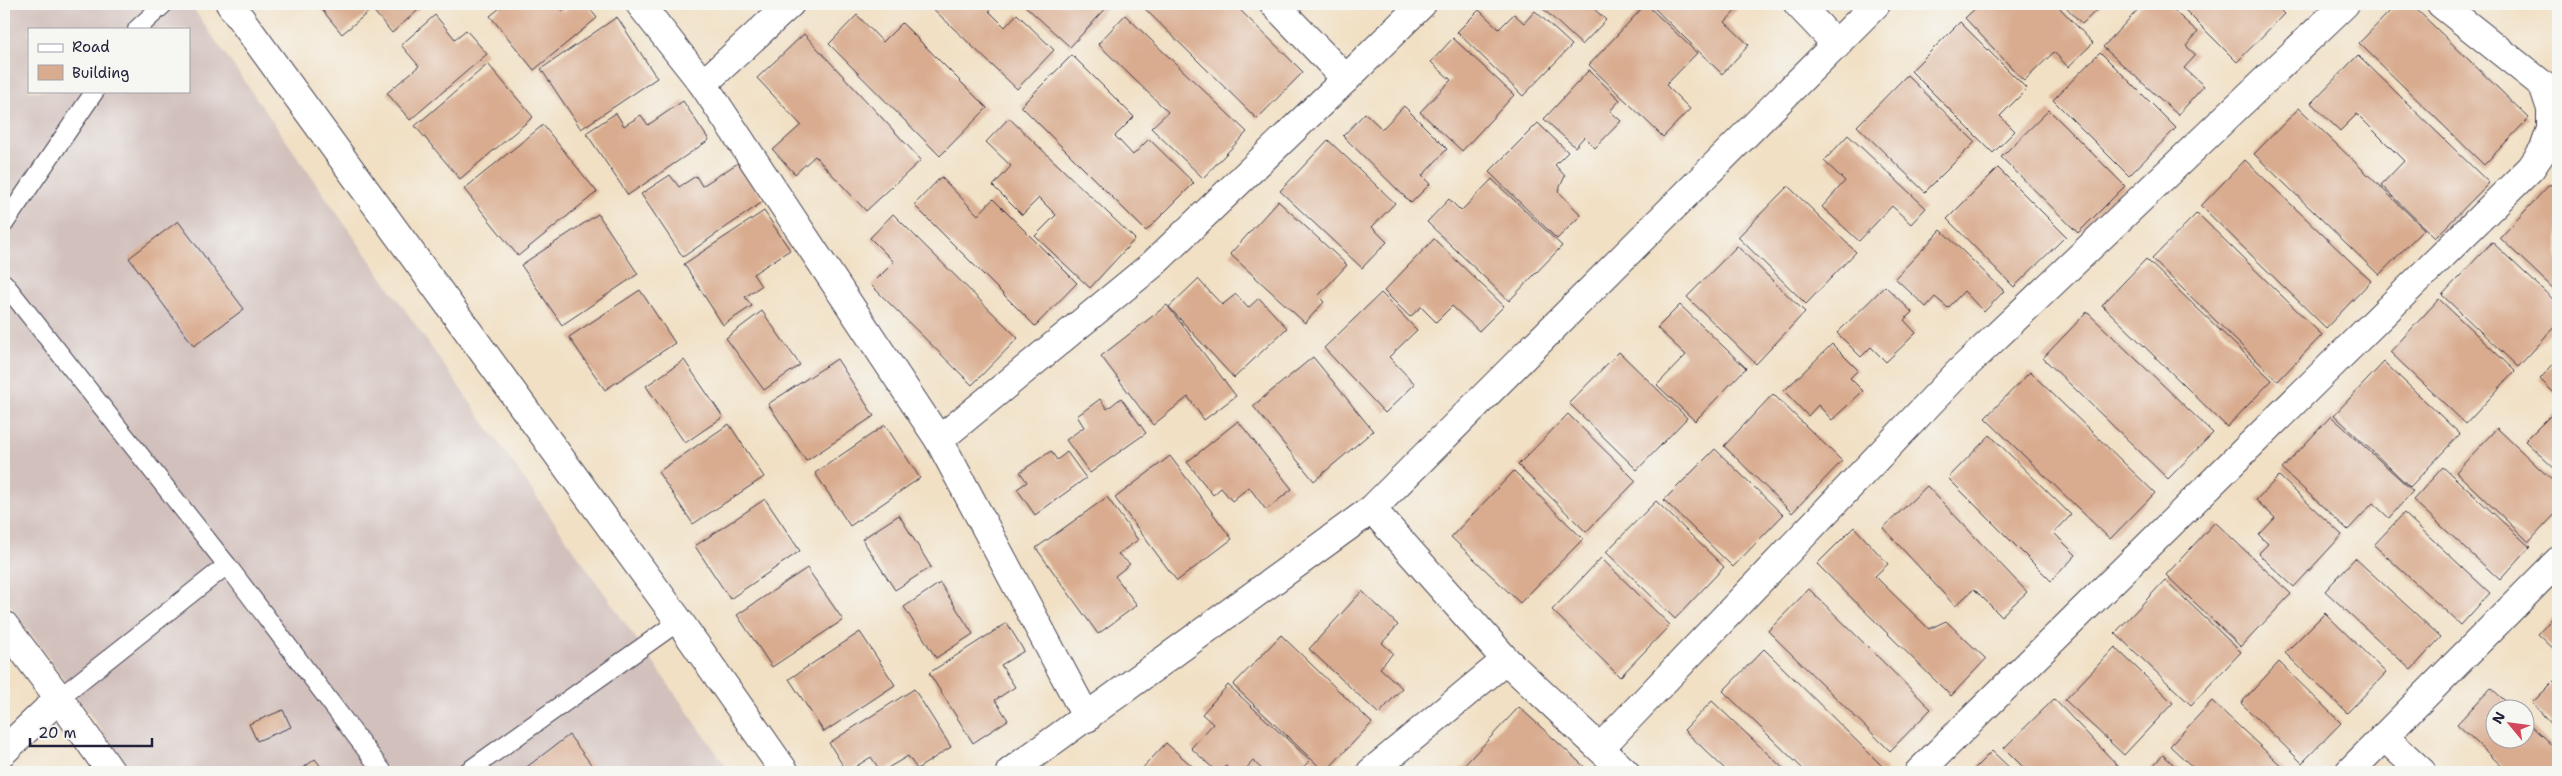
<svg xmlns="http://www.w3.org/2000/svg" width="2562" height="776" font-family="'Shantell Sans',sans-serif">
<rect width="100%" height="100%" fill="#f6f6f2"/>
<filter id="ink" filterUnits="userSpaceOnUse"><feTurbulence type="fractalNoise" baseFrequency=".02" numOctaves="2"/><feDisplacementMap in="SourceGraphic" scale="10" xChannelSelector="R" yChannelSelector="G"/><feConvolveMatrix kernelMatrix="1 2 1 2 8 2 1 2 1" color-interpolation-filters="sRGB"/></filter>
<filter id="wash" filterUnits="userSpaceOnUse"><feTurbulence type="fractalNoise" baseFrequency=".0096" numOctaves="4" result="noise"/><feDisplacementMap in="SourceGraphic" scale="20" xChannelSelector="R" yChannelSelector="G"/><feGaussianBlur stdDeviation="1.12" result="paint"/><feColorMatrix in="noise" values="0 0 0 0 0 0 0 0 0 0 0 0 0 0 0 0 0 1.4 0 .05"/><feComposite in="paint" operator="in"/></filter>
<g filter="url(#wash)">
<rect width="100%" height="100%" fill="#f1e0c4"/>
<!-- industrial -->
<path fill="#d1c0bc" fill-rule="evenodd" d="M4 4H190L730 772H132L4 597ZM29 29H189V91H29Z"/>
<g id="blocks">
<!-- building -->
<g fill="#d9ac8f">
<polygon points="322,4 425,4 392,33 372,9 342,34 319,6"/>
<polygon points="505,4 557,4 564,12 573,4 586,4 597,18 534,70 490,16"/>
<polygon points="928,4 996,4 989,11 1005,27 1017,14 1054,50 1017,89"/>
<polygon points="1023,4 1110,4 1070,47"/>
<polygon points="1140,4 1234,4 1303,72 1257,119"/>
<polygon points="1538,4 1594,4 1592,7 1606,20 1582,45"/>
<polygon points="1646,4 1697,53 1666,85 1690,109 1663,137 1589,65"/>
<polygon points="1650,4 1742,4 1725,22 1749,45 1722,74"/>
<polygon points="1980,4 2056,4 2093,43 2068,67 2054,52 2024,81 1965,18"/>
<polygon points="2063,4 2103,4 2082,24"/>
<polygon points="2143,4 2166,4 2198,32 2186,46 2196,55 2184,68 2204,86 2178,115 2103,47"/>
<polygon points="2179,4 2274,4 2284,14 2237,62"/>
<polygon points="2397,4 2411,4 2529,118 2484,165 2359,43"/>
<polygon points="1479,10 1499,29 1514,14 1524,23 1535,11 1572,45 1523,96 1457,32"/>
<polygon points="435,15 455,39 466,30 487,54 410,120 387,93 419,66 401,45"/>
<polygon points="857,15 883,42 902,23 987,108 940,156 829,44"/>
<polygon points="1125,15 1247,132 1203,178 1151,128 1168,112 1098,44"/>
<polygon points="617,17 657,78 581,129 541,69"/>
<polygon points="1960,22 2027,89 2000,116 2015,131 1993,153 1911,71"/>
<polygon points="804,34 921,160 866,211 815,156 795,174 773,150 801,125 757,78"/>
<polygon points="1453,38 1514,95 1462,151 1420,112 1451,80 1431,62"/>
<polygon points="2100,52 2176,128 2129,176 2053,100"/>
<polygon points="1072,55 1134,117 1115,136 1133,155 1149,139 1194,183 1146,231 1021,106"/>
<polygon points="2358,55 2489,183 2435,238 2381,185 2404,161 2357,114 2340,131 2311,103"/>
<polygon points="488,64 533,117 460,179 415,126"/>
<polygon points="1589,70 1620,100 1610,111 1621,121 1595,148 1584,137 1575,147 1544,119"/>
<polygon points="1907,75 1975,142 1925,192 1857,126"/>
<polygon points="683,101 709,140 628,195 586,133 616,113 624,126 641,115 648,125"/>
<polygon points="1404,106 1447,149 1422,176 1430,184 1411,203 1343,136 1365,113 1382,129"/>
<polygon points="2299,108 2424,229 2379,275 2254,154"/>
<polygon points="2049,110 2125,186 2078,233 2001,157"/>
<polygon points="1009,118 1135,239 1090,288 1035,236 1056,215 1039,198 1022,215 993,186 1011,166 986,142"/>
<polygon points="1538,123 1568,152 1555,165 1565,176 1558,191 1581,215 1557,239 1489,172"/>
<polygon points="543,125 597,192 518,256 464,189"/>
<polygon points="1848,135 1926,208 1911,224 1892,206 1859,241 1822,207 1845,181 1824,161"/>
<polygon points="1328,140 1395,203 1372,227 1387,242 1362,268 1280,191"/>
<polygon points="2245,160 2371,281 2326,328 2201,206"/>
<polygon points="738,163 764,201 683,257 641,194 670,175 679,187 696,176 702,186"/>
<polygon points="1998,168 2066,236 2014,287 1947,219"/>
<polygon points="941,177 978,215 993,199 1077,283 1035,326 914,205"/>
<polygon points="1492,179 1562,246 1509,301 1427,222 1449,199 1461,211"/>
<polygon points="2550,184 2558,193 2558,293 2500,238"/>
<polygon points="1788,186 1856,252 1806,304 1738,237"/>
<polygon points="1278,201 1347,265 1318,296 1324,302 1305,323 1230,254"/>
<polygon points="764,211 790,250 753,274 761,286 745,297 752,306 723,325 684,264"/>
<polygon points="2197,213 2322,335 2278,381 2152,259"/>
<polygon points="598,214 638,274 562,325 521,265"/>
<polygon points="893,214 1018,338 972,385 871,285 894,262 870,238"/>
<polygon points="178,221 244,309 194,346 129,258"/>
<polygon points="1941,230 2004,291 1984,312 1964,291 1948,308 1935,297 1926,307 1895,278"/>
<polygon points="1434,239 1504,306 1479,331 1452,306 1436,322 1421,307 1410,317 1384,291"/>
<polygon points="2492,242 2558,304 2558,324 2518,367 2442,295"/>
<polygon points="1737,246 1805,312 1756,364 1687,297"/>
<polygon points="2146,259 2272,380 2227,427 2102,305"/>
<polygon points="1198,279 1222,305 1236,294 1248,308 1259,298 1287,328 1234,378 1169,307"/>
<polygon points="1885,286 1912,312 1904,320 1916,333 1886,362 1871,347 1861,357 1837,333"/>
<polygon points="640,290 675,343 605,390 569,337"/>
<polygon points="1381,293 1417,330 1389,357 1415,384 1385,413 1324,348"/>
<polygon points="2439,299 2515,371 2466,424 2390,352"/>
<polygon points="1167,305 1236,396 1204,420 1188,397 1153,425 1101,356"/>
<polygon points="1680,305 1746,368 1695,421 1657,385 1686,355 1657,328"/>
<polygon points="762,311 800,365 764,390 726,338"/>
<polygon points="2087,312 2213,433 2168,479 2043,358"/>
<polygon points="1832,344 1858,370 1850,378 1863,391 1832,420 1818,405 1808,416 1784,391"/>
<polygon points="1619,352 1687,418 1637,470 1569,403"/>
<polygon points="1313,357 1373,431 1314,481 1253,406"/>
<polygon points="837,359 874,416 806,461 768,404"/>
<polygon points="2558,359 2558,397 2540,379"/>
<polygon points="684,360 723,417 685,443 646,386"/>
<polygon points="2384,362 2460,434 2410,487 2334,415"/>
<polygon points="2030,372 2155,493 2110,539 1985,418"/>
<polygon points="1773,394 1842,461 1792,513 1724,446"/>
<polygon points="1121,398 1146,433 1090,473 1066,440 1084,427 1077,416 1100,399 1107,409"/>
<polygon points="2557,409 2558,470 2557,471 2525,441"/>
<polygon points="1568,414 1636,481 1586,532 1518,465"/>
<polygon points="2331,416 2413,491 2389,518 2373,503 2348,530 2282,469"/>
<polygon points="1238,421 1292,489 1266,510 1249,487 1232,501 1221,488 1213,495 1187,462"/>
<polygon points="729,424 764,477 693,524 658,472"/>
<polygon points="885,425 920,478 850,526 815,473"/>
<polygon points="2497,428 2558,486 2558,511 2529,542 2456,472"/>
<polygon points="1990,435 2071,515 2054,533 2076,555 2051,581 1948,478"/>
<polygon points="1715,449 1783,515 1733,567 1664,500"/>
<polygon points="1051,451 1057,460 1067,452 1086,478 1035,515 1017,489 1027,482 1020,472"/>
<polygon points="1170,456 1232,539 1177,581 1115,498"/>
<polygon points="2443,467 2530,547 2500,580 2413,500"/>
<polygon points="1514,471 1583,539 1520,603 1451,537"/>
<polygon points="2279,476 2342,535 2294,587 2258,554 2268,544 2259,535 2275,518 2256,500"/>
<polygon points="1927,486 2027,592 2001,616 1974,589 1955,606 1883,528"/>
<polygon points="1107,497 1138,540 1118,554 1130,564 1115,576 1137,605 1098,634 1036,548"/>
<polygon points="765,499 800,551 730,599 695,546"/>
<polygon points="1656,501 1724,567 1675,619 1606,552"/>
<polygon points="2404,513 2490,593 2461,625 2374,545"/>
<polygon points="899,515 931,567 895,590 862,539"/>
<polygon points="2215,522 2291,594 2241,647 2166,575"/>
<polygon points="1854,527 1888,564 1875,576 1929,629 1946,621 1986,659 1951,696 1817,564"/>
<polygon points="1601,558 1670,625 1620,677 1552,610"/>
<polygon points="2355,558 2441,637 2411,670 2325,591"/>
<polygon points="807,568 843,620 772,667 737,615"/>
<polygon points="2165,580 2241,652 2191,705 2115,633"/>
<polygon points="940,583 973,634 936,658 904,607"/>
<polygon points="1809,589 1931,709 1890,751 1768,631"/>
<polygon points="1362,591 1398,625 1382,643 1393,653 1380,668 1402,688 1379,714 1309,649"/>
<polygon points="2558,612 2558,653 2538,634"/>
<polygon points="2325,613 2386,673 2347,713 2285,653"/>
<polygon points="1007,623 1024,651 1001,665 1015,687 995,700 1008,720 973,743 929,673"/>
<polygon points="860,632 895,685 824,732 789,679"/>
<polygon points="1281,635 1372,723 1325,772 1233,685"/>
<polygon points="2115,647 2173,703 2124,755 2065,700"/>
<polygon points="1764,649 1886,770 1884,772 1806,772 1723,691"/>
<polygon points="2279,662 2341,723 2302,763 2241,703"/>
<polygon points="2558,677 2558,731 2532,703"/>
<polygon points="1228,685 1310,760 1299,772 1265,772 1253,761 1243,772 1233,772 1226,766 1217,772 1191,748 1213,724 1202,714"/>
<polygon points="2491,688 2513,708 2494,708 2494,738 2524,738 2524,719 2558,751 2558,765 2552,772 2508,772 2457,724"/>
<polygon points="914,689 951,747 917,769 908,756 881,772 871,757 847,772 829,743"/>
<polygon points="2054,699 2123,771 2122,772 2028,772 2004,748"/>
<polygon points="1712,701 1787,772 1728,772 1684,730"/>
<polygon points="2212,701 2288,772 2198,772 2170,746"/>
<polygon points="1519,707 1590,772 1458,772"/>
<polygon points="283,710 291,727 257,741 249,724"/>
<polygon points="569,735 597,772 520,772"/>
<polygon points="1166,743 1199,772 1139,772"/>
<polygon points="1992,751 2014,772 1971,772"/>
<polygon points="2163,755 2182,772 2147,772"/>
<polygon points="315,759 325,772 304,772 302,769"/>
</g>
</g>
</g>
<g filter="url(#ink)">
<use href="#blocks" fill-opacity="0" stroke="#413e50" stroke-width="1"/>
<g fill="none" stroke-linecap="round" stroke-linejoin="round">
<defs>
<g id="lane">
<polyline points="137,29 164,4"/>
<polyline points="4,224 95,91"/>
<polyline points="4,283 227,565 383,772"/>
<polyline points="59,698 227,565"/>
<polyline points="467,772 679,621"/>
</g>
<g id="street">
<polyline points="230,4 679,621 785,772"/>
<polyline points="640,4 703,84 939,440"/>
<polyline points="1798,4 1837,45"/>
<polyline points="1346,79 1422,4"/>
<polyline points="703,84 790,4"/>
<polyline points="1372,509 1506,660 1625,772"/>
<polyline points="1087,718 939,440 1153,264 1346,79 1274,4"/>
<polyline points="2384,737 2422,772"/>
<polyline points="1600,748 1959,372 2345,4"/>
<polyline points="4,751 59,698"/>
<polyline points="1010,772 1372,509 1876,4"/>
<polyline points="1371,772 1506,660"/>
<polyline points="1919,772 2531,168 2544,149 2551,129 2551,109 2543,85 2441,4"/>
<polyline points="2349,772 2558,561"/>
</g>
<polyline id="secondary" points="4,625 59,698 111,772"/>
</defs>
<!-- lane casing -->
<use href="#lane" stroke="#413e50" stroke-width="20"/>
<!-- street casing -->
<use href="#street" stroke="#413e50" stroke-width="30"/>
<!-- secondary casing -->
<use href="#secondary" stroke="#413e50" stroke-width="30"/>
<!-- lane -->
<use href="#lane" stroke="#fff" stroke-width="18"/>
<!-- street -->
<use href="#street" stroke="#fff" stroke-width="28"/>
<!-- secondary -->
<use href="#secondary" stroke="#fff" stroke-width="28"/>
</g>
</g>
<!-- margin -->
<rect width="2562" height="776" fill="none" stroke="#f6f6f2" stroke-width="20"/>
<!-- legend -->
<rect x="28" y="28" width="162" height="65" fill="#f6f6f2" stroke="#a1a1a9"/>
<rect x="38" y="44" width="25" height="8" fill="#ffffff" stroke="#a1a1a9"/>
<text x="72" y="52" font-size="15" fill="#22223b">Road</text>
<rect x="38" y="65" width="25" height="15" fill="#d9ac8f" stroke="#a1a1a9"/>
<text x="72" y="78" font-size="15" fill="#22223b">Building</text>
<!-- north arrow -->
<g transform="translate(2510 724) rotate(299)"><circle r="24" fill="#f6f6f2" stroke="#a1a1a9"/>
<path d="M0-4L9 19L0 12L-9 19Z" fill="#d1495b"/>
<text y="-8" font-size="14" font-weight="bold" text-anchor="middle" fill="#22223b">N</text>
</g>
<!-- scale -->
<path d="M30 738v8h122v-8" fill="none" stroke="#22223b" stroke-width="2.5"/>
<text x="38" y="738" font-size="15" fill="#22223b" stroke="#f6f6f2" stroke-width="4" paint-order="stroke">20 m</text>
</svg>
